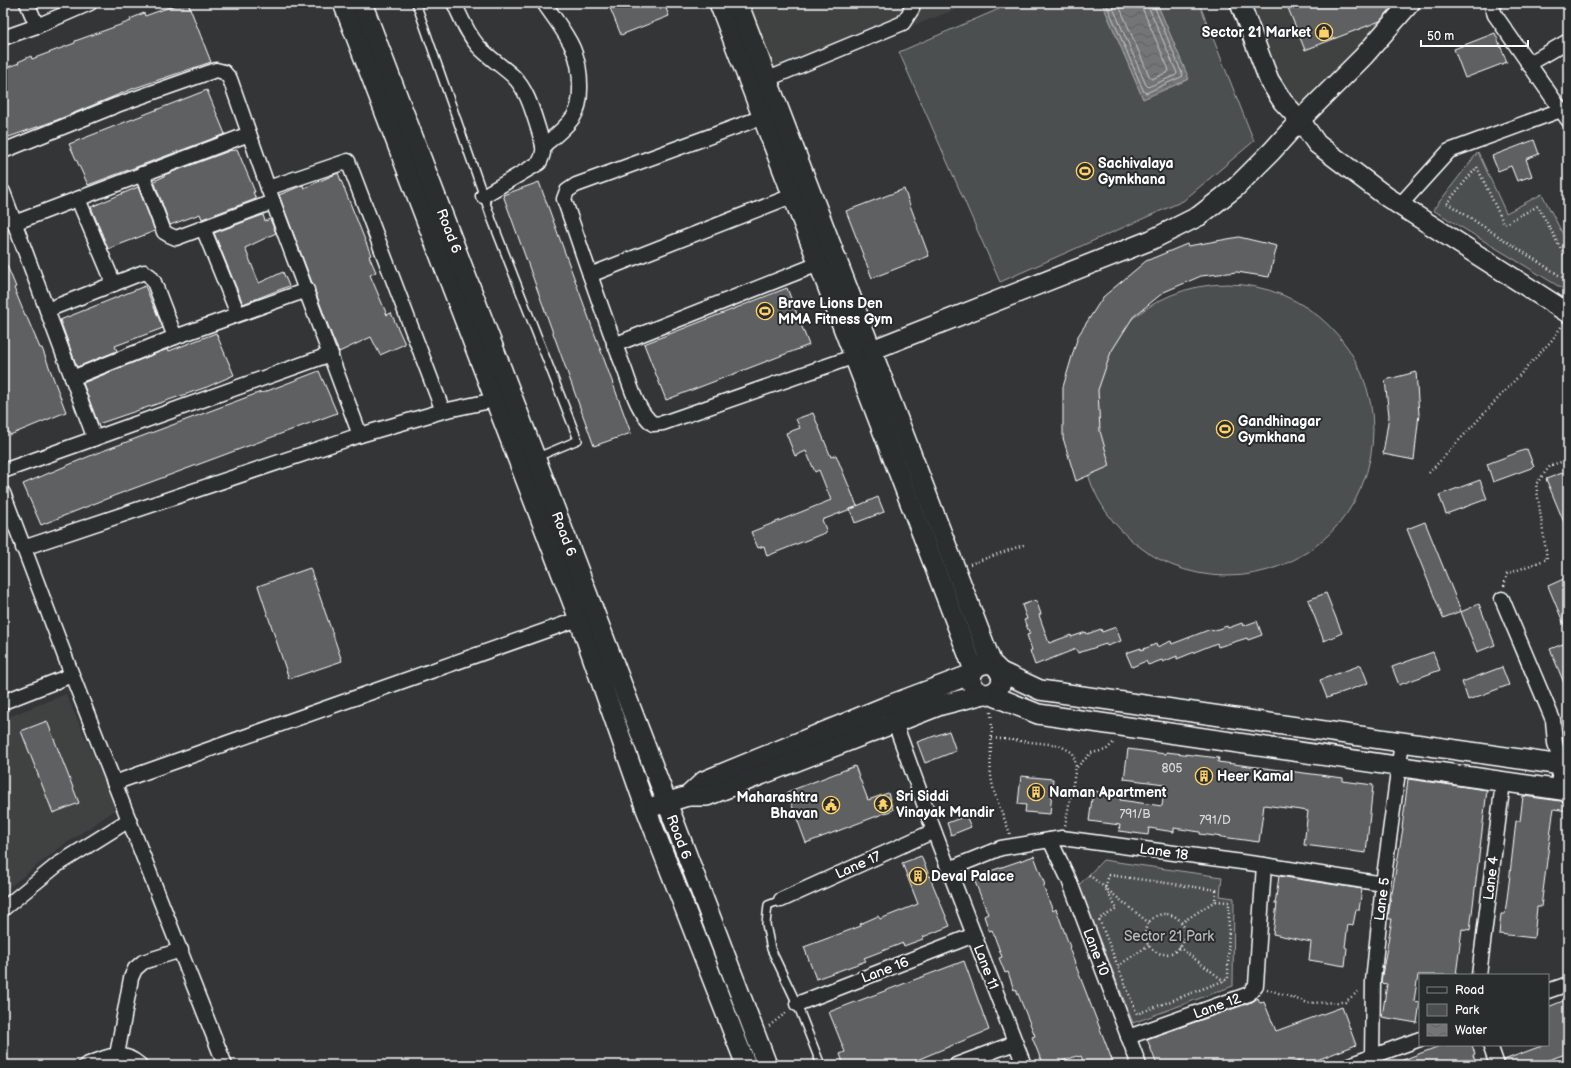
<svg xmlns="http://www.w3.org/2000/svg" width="1571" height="1068" font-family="'Balsamiq Sans',sans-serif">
<defs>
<pattern id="water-waves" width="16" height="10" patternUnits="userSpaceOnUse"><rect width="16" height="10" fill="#737576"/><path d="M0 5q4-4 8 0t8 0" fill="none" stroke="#606061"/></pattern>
</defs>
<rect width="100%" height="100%" fill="#333536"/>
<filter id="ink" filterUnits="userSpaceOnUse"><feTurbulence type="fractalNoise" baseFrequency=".025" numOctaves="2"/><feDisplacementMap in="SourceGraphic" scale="8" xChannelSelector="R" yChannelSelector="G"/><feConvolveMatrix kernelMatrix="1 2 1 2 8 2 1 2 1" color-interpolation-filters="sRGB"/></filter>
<g filter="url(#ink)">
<!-- built -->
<g fill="#404243">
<polygon points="745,3 973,3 774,78"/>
<polygon points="1251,3 1402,3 1301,113 1288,99"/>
<polygon points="66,694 117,809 62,846 3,892 3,719"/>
</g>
<!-- green -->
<g fill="#4c4f50" stroke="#a6a7a8">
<polygon points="1013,3 1199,3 1254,141 1183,201 1000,282 899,52"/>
<polygon points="1478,152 1506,213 1542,194 1568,244 1568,292 1433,210"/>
<circle cx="1227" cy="430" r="146"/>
<polygon points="1103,860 1222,877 1220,896 1234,898 1233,986 1133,1023 1079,885"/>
</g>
<!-- water -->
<polygon fill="url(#water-waves)" stroke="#abacad" points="1102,3 1157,3 1189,79 1143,99"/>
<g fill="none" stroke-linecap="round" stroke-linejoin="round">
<!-- shore -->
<g stroke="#c7c8c8" stroke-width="1">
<polyline points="1106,3 1144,92 1146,93 1183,76 1153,3"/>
<polyline points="1111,3 1146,85 1148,87 1176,75 1177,73 1149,8 1148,3"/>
<polyline points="1118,3 1150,78 1152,79 1168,72 1169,70 1143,10 1142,3"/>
</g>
</g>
<!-- building -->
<g fill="#5f6162" stroke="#fff">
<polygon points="181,3 188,3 211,62 132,89 57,120 3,139 3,69 19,63 18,62 31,56 32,59 75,43 75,41 131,21 130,19 144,13 145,16"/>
<polygon points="608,3 664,3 669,16 621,35"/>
<polygon points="1286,3 1394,3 1395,4 1380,21 1305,50"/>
<polygon points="1495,33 1507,62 1465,78 1454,49"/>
<polygon points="207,90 225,134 88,185 69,144"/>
<polygon points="1534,140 1539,154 1526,159 1532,176 1517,181 1511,166 1498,171 1492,156"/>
<polygon points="237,149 255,192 253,192 256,199 202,219 200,214 170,225 154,181 165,176 164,175 232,150 233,151"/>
<polygon points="338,173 371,255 369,256 376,272 370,275 387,315 391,313 405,344 380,355 371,337 339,352 332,336 279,195 303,185 304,188"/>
<polygon points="539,182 631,433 594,446 503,195"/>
<polygon points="138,187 155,231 108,249 91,207"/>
<polygon points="904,189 929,256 872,278 846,211"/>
<polygon points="263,215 265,221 270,219 276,233 245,248 259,283 283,272 289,286 243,304 214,233"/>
<polygon points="1239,237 1277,246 1269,277 1237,272 1201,276 1164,292 1133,317 1111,352 1098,390 1100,431 1110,466 1076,481 1063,438 1063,387 1078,336 1103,297 1146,261 1187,244 1188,246"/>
<polygon points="3,256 16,287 14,288 25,315 26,315 40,348 42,348 66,412 10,435 3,422"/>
<polygon points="145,286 163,328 115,346 117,351 77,367 60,320"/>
<polygon points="787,288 809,345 666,400 644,344"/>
<polygon points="216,333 234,375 207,387 98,424 83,383 157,353 168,349 169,351"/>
<polygon points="319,371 337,413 116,495 41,525 23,484 97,453 261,392 262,393"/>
<polygon points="1416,372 1419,414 1414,460 1383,454 1389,416 1385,380"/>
<polygon points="813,413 831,457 836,455 857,506 878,497 884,512 855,523 850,509 856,507 822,520 827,532 767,556 764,546 758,548 751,532 831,500 819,470 815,472 806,451 795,456 786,433 800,428 796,419"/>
<polygon points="1527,449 1534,467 1493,482 1487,464"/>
<polygon points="1565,472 1568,480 1568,532 1546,479"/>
<polygon points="1480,480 1487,499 1446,514 1439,495"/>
<polygon points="1425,522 1461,611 1443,618 1407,529"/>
<polygon points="310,568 342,661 289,679 258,586"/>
<polygon points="1568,577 1568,634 1548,586"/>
<polygon points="1326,593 1342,633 1324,641 1308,600"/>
<polygon points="1036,600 1041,614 1039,615 1049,643 1071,635 1071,637 1086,632 1087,634 1101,629 1102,632 1116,627 1121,641 1107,646 1106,644 1078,653 1076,649 1035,665 1030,651 1032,650 1027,635 1030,634 1024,620 1027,619 1022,605"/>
<polygon points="1479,604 1495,645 1477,652 1461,612"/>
<polygon points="1257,621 1262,635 1248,640 1247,638 1218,647 1217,643 1177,659 1177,656 1163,662 1162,660 1148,665 1146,661 1132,667 1126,653 1141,648 1141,650 1156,644 1157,647 1171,641 1172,644 1211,629 1212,631 1227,626 1228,628 1242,623 1243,626"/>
<polygon points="1568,642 1568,693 1550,649"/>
<polygon points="1433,652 1440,670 1399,685 1392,667"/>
<polygon points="1361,665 1368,683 1327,698 1320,680"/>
<polygon points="1502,667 1509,685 1468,700 1462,682"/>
<polygon points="47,721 79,803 53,813 21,731"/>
<polygon points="949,731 956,751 925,763 917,742"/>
<polygon points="1128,749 1166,754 1166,752 1219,758 1218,762 1343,778 1343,781 1373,785 1366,853 1304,845 1308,811 1264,805 1259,842 1200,834 1200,832 1174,828 1174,832 1149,828 1148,835 1119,831 1120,825 1089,821 1093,791 1121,795 1120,800 1162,806 1165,784 1124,779"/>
<polygon points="855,766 868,800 888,793 893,810 806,843 787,792"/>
<polygon points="1021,776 1053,779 1050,814 1025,812 1026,805 1018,804"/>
<polygon points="1408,779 1487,790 1470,930 1462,929 1456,975 1418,975 1414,1001 1420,1002 1417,1023 1382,1017 1387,984 1381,983 1381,981 1392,919 1388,919 1389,910 1403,828 1402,828"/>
<polygon points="1523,796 1568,802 1568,811 1554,809 1553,814 1541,907 1537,907 1534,938 1499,934 1501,914 1505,914 1509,883 1516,821 1520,821"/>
<polygon points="966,816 971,827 951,835 947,823"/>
<polygon points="921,856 950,926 923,937 923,939 904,946 903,943 864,958 866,961 816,979 804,947 861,926 860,924 878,916 880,919 918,904 902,863"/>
<polygon points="1034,856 1045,885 1043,886 1053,911 1056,909 1070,947 1069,948 1114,1065 1085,1065 1081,1056 1078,1057 1077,1056 1052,1065 1043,1065 1032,1037 1035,1036 1016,989 1014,990 1008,972 1005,973 999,958 1002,957 992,930 989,931 984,916 988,914 973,877"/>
<polygon points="1279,876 1362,889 1359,910 1356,910 1353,925 1348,924 1345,947 1347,948 1345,966 1309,960 1311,942 1273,934 1277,904 1275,904"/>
<polygon points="964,961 989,1030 905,1065 844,1065 840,1054 845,1052 829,1012"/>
<polygon points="1258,998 1260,1003 1264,1002 1276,1031 1342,1007 1356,1045 1304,1065 1302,1065 1300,1060 1286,1065 1157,1065 1147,1039 1252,1002"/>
<polygon points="1568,999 1568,1053 1546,1061 1548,1065 1505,1065 1504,1060 1544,1045 1548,1045 1548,1007"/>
<polygon points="1442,1045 1472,1045 1475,1054 1473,1055 1477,1065 1390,1065"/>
</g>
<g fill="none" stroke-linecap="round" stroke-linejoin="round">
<defs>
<g id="lane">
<polyline points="416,3 492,220 578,440 535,458"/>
<polyline points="781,900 768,905 766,924 771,949 797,1004 821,1065"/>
</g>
<g id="street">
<polyline points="27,3 37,26"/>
<path d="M454 3C461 18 467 33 478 46 488 57 502 66 513 76 527 90 532 109 538 128 542 142 547 150 539 163L483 196"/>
<polyline points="1491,3 1495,15 1509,35 1568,120"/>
<polyline points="3,38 37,26 90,3"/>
<polyline points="1528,64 1568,41"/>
<polyline points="768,79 903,23 912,9 910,3"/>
<path d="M771 114 576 185 567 191 564 199C584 256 602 313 624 368 631 387 637 411 653 424L663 423 864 353"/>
<path d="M543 146C554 137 566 128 574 116 579 108 580 98 580 89 581 49 565 34 544 3"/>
<polyline points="3,151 117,105 216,70 224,72 230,79 273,202 360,435"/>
<polyline points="142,174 164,232 169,235 176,238 273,202"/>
<polyline points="268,188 348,161 443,411"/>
<polyline points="3,192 92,431 93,439 3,471"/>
<polyline points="78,199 114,284"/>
<polyline points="1400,205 1449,151 1561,110"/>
<polyline points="14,223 249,134"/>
<polyline points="203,228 238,314"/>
<polyline points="590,275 802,192"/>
<polyline points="47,310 144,272 150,276 154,282 175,337"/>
<polyline points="614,345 826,261"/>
<polyline points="72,378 175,337 307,290"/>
<polyline points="93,439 331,354"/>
<polyline points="3,493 72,675 225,1065"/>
<polyline points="23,548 360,435 443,411 495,400"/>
<polyline points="1502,599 1553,720 1555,743 1561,765 1557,790"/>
<polyline points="3,702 72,675"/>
<polyline points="892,715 934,831 1024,1065"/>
<polyline points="114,783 587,616"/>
<polyline points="1050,840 1069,880 1139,1065"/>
<polyline points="949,869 1001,848 1062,838 1264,865 1383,884"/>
<polyline points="781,900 934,831"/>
<polyline points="3,909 57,865 129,820"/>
<polyline points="1479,975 1503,782"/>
<polyline points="1548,991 1568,984"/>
<polyline points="797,1004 974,935"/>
<polyline points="1128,1037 1249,994 1256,985 1264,865"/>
<polyline points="1490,1045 1497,1065"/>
<polyline points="117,1055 131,978 135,969 143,962 181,950"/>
<path d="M86 1065C109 1057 119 1048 140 1065"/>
<polyline points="956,1065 1015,1043"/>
<polyline points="1349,1065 1420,1039"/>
<polyline points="1375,1065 1372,1057 1373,981 1383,884 1402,742"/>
</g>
<g id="secondary">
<polyline points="343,3 579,619 646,809 746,1065"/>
<polyline points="362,3 767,1065"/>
<polyline points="719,3 974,670"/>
<path d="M738 3 992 664C1000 669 1005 679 999 687 996 692 991 694 986 694 964 692 967 660 992 664"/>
<polyline points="1240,3 1269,80 1283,102 1300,120 1317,144 1387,197 1568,313"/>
<polyline points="872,350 1151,240 1199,216 1236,187 1272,151 1300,120 1363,57 1410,3"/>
<polyline points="999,671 1040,690 1568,766"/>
<polyline points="989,694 1038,714 1568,791"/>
<polyline points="688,796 704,781 887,706 972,674"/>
<polyline points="655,806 688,796 707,796 941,705 984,694"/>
</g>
</defs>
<!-- lane casing -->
<use href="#lane" stroke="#fff" stroke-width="10"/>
<!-- street casing -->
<use href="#street" stroke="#fff" stroke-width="17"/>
<!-- secondary casing -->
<use href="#secondary" stroke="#fff" stroke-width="22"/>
<!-- path -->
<g stroke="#fff" stroke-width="2.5" stroke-dasharray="1 3" stroke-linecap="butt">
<polyline points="1568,262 1538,206 1504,224 1477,167 1447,203 1568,281"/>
<polyline points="1429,473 1552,340 1561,327"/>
<polyline points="970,564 1026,544"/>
<polyline points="1504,586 1507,574 1547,559 1536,484 1551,465 1568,460"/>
<path d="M991 712C994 737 987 762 993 787 997 803 1005 819 1010 834"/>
<polyline points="992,738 1059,745 1073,753 1076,767 1065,826"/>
<polyline points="1077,767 1091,753 1106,750 1114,742"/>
<polyline points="1089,875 1149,923"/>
<polygon points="1109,875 1216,890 1215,901 1229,902 1228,979 1137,1014 1099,919 1117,909 1105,888"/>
<circle cx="1165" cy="934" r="20"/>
<polyline points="1181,923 1215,901"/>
<polyline points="1179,947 1224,981"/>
<polyline points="1118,966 1149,945"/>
<polyline points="1267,989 1308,1003 1345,1002 1359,991"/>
<polyline points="769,1026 787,1012"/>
</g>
<!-- lane -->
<use href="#lane" stroke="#2a2d2e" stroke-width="7"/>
<!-- street -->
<use href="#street" stroke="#2a2d2e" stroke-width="14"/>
<!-- secondary -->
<use href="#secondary" stroke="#2a2d2e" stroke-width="19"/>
</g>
</g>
<!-- icons -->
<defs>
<symbol id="shop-ring" viewBox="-11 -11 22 22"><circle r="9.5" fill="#2a2d2e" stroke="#ffd166" stroke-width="1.5"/><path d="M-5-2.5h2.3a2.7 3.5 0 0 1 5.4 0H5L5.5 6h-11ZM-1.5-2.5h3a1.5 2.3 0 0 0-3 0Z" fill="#ffd166"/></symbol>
<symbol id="stadium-ring" viewBox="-11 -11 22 22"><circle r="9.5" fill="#2a2d2e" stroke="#ffd166" stroke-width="1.5"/><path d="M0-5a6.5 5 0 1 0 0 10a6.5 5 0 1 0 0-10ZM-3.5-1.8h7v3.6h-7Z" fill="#ffd166"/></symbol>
<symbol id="building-ring" viewBox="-11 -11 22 22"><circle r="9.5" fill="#2a2d2e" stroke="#ffd166" stroke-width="1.5"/><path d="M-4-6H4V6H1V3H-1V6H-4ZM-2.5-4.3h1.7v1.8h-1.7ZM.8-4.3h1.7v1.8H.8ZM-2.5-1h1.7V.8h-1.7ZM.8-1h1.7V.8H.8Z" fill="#ffd166"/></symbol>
<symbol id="temple-ring" viewBox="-11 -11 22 22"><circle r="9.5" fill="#2a2d2e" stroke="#ffd166" stroke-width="1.5"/><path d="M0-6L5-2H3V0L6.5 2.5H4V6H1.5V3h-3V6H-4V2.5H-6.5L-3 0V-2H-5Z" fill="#ffd166"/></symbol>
<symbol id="civic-ring" viewBox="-11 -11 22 22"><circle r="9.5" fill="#2a2d2e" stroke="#ffd166" stroke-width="1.5"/><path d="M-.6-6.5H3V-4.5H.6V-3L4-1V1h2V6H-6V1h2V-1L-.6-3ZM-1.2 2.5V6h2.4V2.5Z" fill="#ffd166"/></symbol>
</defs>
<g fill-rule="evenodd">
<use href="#shop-ring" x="1314" y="22" width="20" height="20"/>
<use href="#stadium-ring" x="1075" y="161" width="20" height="20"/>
<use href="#stadium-ring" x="755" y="301" width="20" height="20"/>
<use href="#stadium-ring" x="1215" y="419" width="20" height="20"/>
<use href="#building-ring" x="1194" y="766" width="20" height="20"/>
<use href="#building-ring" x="1026" y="782" width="20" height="20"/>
<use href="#temple-ring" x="873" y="794" width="20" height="20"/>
<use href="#civic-ring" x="821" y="795" width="20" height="20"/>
<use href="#building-ring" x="908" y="866" width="20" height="20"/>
</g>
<g text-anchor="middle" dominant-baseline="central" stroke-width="4" stroke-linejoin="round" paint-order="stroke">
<!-- number labels -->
<g font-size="12" fill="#d7d8d8">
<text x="1172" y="768">805</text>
<text x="1135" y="814">791/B</text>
<text x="1215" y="820">791/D</text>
</g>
<!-- poi labels -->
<g font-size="14" font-weight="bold" fill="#fff" stroke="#2a2d2e" text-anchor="start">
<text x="1311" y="32" text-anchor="end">Sector 21 Market</text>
<text x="1098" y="163">Sachivalaya<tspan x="1098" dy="16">Gymkhana</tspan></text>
<text x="778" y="303">Brave Lions Den<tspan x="778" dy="16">MMA Fitness Gym</tspan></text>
<text x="1238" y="421">Gandhinagar<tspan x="1238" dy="16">Gymkhana</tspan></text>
<text x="1217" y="776">Heer Kamal</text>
<text x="1049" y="792">Naman Apartment</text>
<text x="896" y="796">Sri Siddi<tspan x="896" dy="16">Vinayak Mandir</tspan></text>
<text x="818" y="797" text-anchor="end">Maharashtra<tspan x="818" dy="16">Bhavan</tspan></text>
<text x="931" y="876">Deval Palace</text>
</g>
<!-- street labels -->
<g font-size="14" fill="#fff" stroke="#2a2d2e">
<text transform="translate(449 231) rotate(69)">Road 6</text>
<text transform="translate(564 534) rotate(69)">Road 6</text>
<text transform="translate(679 837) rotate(69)">Road 6</text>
<text transform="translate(1164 852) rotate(8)">Lane 18</text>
<text transform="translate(858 865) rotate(-24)">Lane 17</text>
<text transform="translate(1491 878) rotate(-83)">Lane 4</text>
<text transform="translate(1382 899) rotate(-83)">Lane 5</text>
<text transform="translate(1096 952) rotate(69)">Lane 10</text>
<text transform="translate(986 967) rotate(69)">Lane 11</text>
<text transform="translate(885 970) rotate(-21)">Lane 16</text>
<text transform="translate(1217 1006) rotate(-20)">Lane 12</text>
</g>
<!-- park labels -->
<g font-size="14" fill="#b7b9b9" stroke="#2a2d2e">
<text x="1169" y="936">Sector 21 Park</text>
</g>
</g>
<!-- margin -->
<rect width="1571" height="1068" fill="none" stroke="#2a2d2e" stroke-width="16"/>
<rect x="8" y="8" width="1555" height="1052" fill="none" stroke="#fff" stroke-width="1.5" filter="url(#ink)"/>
<!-- legend -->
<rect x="1419" y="974" width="130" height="72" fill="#2a2d2e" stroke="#7f8182"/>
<rect x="1427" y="987" width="20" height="6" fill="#2a2d2e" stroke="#7f8182"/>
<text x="1455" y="994" font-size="12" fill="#ffffff">Road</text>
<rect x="1427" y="1004" width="20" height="12" fill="#4c4f50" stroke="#7f8182"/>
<text x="1455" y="1014" font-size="12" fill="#ffffff">Park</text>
<rect x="1427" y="1024" width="20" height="12" fill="url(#water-waves)" stroke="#7f8182"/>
<text x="1455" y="1034" font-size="12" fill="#ffffff">Water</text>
<!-- scale -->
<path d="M1421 40v6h107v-6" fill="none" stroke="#ffffff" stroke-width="2"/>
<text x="1427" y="40" font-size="12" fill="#ffffff" stroke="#2a2d2e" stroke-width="3" paint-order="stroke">50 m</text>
</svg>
